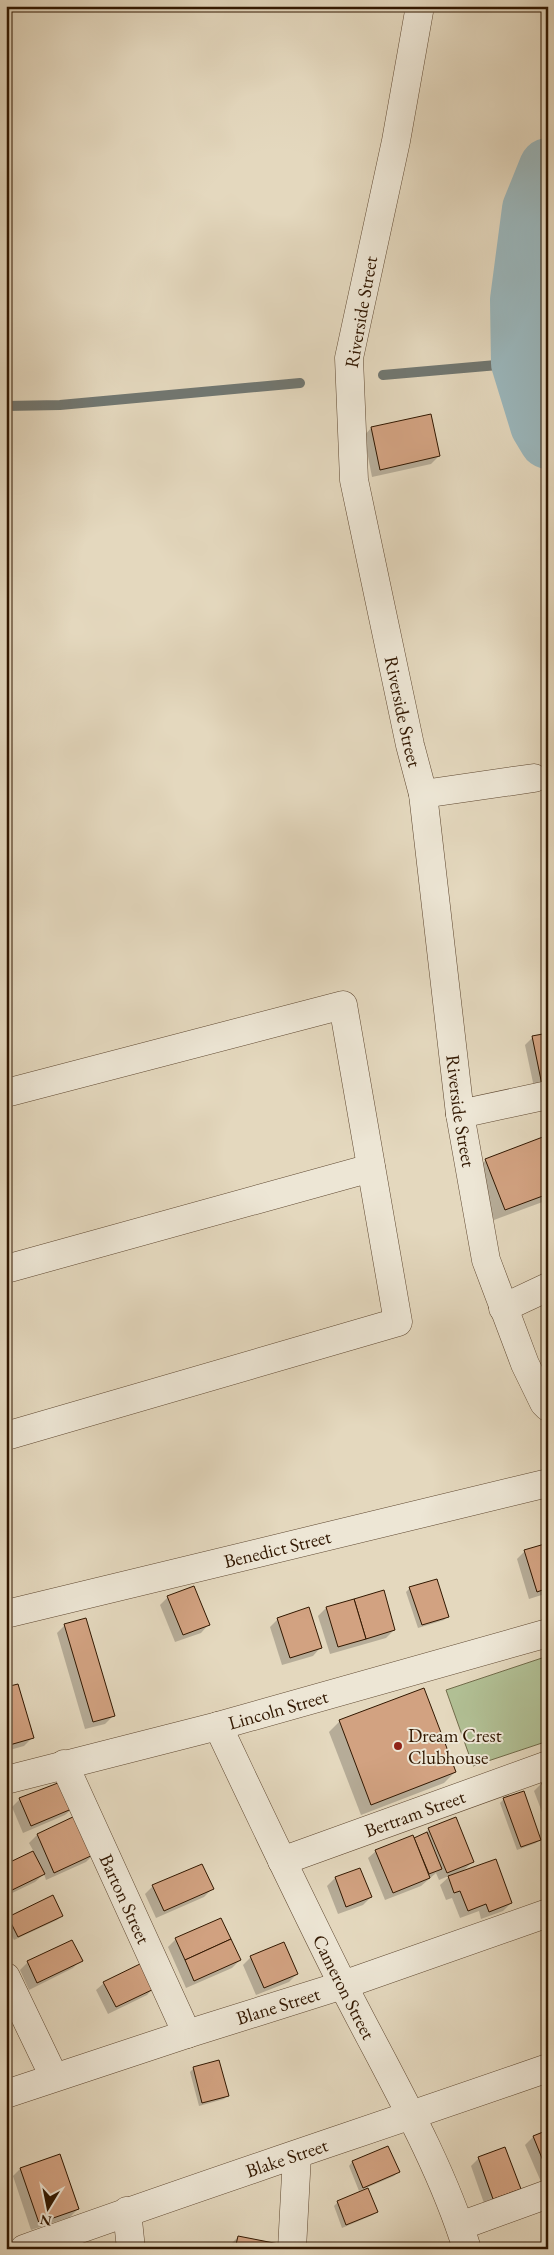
<svg xmlns="http://www.w3.org/2000/svg" width="554" height="2255" font-family="'EB Garamond',serif">
<rect width="100%" height="100%" fill="#e4d8be"/>
<filter id="stains"><feTurbulence type="fractalNoise" baseFrequency=".004" numOctaves="4"/><feColorMatrix values="0 0 0 0 .2 0 0 0 0 .09 0 0 0 0 .02 0 0 0 .5 -.17"/></filter>
<radialGradient id="worn" r=".72"><stop offset=".6" stop-color="#630" stop-opacity="0"/><stop offset="1" stop-color="#630" stop-opacity=".3"/></radialGradient>
<!-- green -->
<polygon fill="#b1bf94" stroke="#716b4a" points="548,1656 548,1741 473,1766 446,1690"/>
<!-- shadow -->
<g fill="#0003">
<polygon points="371,428 439,456 431,464 372,477 364,436"/>
<polygon points="533,1037 548,1090 535,1092 525,1045"/>
<polygon points="548,1136 548,1200 494,1220 475,1171 486,1160"/>
<polygon points="548,1544 548,1593 529,1599 517,1559 525,1551"/>
<polygon points="410,1588 448,1616 444,1620 418,1628 406,1592"/>
<polygon points="383,1592 394,1630 386,1638 330,1654 318,1616 326,1608"/>
<polygon points="168,1597 208,1625 201,1633 175,1642 160,1605"/>
<polygon points="278,1619 320,1648 313,1656 282,1665 270,1627"/>
<polygon points="65,1625 113,1716 105,1724 85,1729 57,1633"/>
<polygon points="6,1689 32,1738 24,1746 6,1751"/>
<polygon points="340,1721 455,1772 444,1783 361,1815 329,1732"/>
<polygon points="548,1781 548,1828 534,1791 542,1783"/>
<polygon points="20,1799 73,1808 65,1815 23,1833 12,1807"/>
<polygon points="504,1799 540,1839 536,1843 517,1850 500,1803"/>
<polygon points="77,1817 94,1854 86,1862 46,1880 44,1874 35,1882 6,1896 6,1865 34,1852 29,1843 37,1835"/>
<polygon points="429,1829 472,1862 461,1873 511,1903 503,1911 481,1919 479,1911 460,1918 452,1898 446,1900 440,1885 451,1875 439,1880 436,1873 421,1886 385,1900 368,1858 376,1851 422,1836"/>
<polygon points="360,1869 371,1897 363,1905 338,1914 327,1886 335,1878"/>
<polygon points="153,1886 212,1889 204,1897 156,1918 145,1894"/>
<polygon points="61,1916 57,1920 14,1940 6,1924 9,1918"/>
<polygon points="221,1919 240,1960 232,1968 186,1988 168,1947 175,1940"/>
<polygon points="71,1941 81,1960 73,1968 29,1990 20,1970 27,1963"/>
<polygon points="251,1957 297,1974 289,1982 256,1995 243,1965"/>
<polygon points="104,1983 154,1987 147,1995 108,2014 96,1990"/>
<polygon points="193,2069 227,2096 224,2099 199,2106 190,2072"/>
<polygon points="548,2131 548,2181 542,2184 525,2145 533,2137"/>
<polygon points="388,2148 398,2172 394,2176 359,2191 349,2166 352,2162"/>
<polygon points="479,2158 519,2189 511,2196 485,2206 471,2166"/>
<polygon points="20,2169 78,2209 70,2217 31,2230 13,2176"/>
<polygon points="338,2202 377,2212 373,2215 342,2228 334,2206"/>
<polygon points="238,2237 277,2249 230,2249 230,2245"/>
</g>
<g fill="none" stroke-linecap="round" stroke-linejoin="round">
<!-- stream -->
<g stroke="#717771" stroke-width="10">
<polyline points="383,375 520,363"/>
<polyline points="6,406 60,405 300,383"/>
</g>
<!-- river -->
<polyline stroke="#9bb7bc" stroke-width="58" points="548,167 531,209 519,300 520,363 539,425 548,440"/>
</g>
<!-- building -->
<g fill="#d2a281" stroke="#311700">
<polygon points="431,414 440,456 380,470 371,427"/>
<polygon points="548,1033 548,1084 542,1085 532,1036"/>
<polygon points="548,1135 548,1194 505,1210 485,1159"/>
<polygon points="548,1543 548,1588 537,1592 524,1550"/>
<polygon points="437,1579 449,1617 422,1625 409,1587"/>
<polygon points="194,1586 210,1625 183,1635 167,1596"/>
<polygon points="384,1590 395,1630 366,1639 354,1599"/>
<polygon points="354,1599 366,1639 338,1647 326,1607"/>
<polygon points="309,1607 322,1648 290,1658 277,1618"/>
<polygon points="86,1618 115,1716 93,1722 64,1624"/>
<polygon points="18,1684 34,1738 6,1746 6,1687"/>
<polygon points="424,1688 456,1772 371,1805 339,1720"/>
<polygon points="548,1780 548,1799 541,1782"/>
<polygon points="63,1781 74,1808 31,1826 19,1798"/>
<polygon points="524,1791 541,1840 521,1847 503,1798"/>
<polygon points="77,1815 95,1854 54,1873 37,1834"/>
<polygon points="456,1817 474,1862 447,1873 428,1828"/>
<polygon points="427,1832 442,1869 429,1874 414,1838"/>
<polygon points="413,1835 430,1878 393,1893 375,1850"/>
<polygon points="33,1851 45,1874 6,1893 6,1864"/>
<polygon points="496,1859 512,1903 489,1912 486,1904 468,1911 460,1891 454,1893 448,1876"/>
<polygon points="202,1864 214,1889 164,1911 152,1885"/>
<polygon points="360,1868 372,1897 346,1907 335,1877"/>
<polygon points="53,1895 63,1916 18,1937 8,1917"/>
<polygon points="221,1918 231,1939 185,1960 175,1938"/>
<polygon points="231,1939 241,1960 194,1981 185,1960"/>
<polygon points="72,1940 83,1961 37,1983 27,1961"/>
<polygon points="284,1942 298,1974 264,1988 250,1956"/>
<polygon points="144,1962 156,1988 116,2007 103,1982"/>
<polygon points="219,2060 229,2096 202,2103 193,2067"/>
<polygon points="548,2130 548,2173 533,2136"/>
<polygon points="388,2146 400,2172 363,2188 352,2161"/>
<polygon points="505,2147 521,2189 493,2199 478,2157"/>
<polygon points="60,2154 79,2209 39,2223 20,2168"/>
<polygon points="368,2188 378,2212 346,2225 337,2201"/>
<polygon points="238,2236 279,2244 278,2249 235,2249"/>
<polygon points="116,2244 117,2249 101,2249"/>
</g>
<g fill="none" stroke-linecap="round" stroke-linejoin="round">
<defs>
<g id="minor">
<path id="s1" d="M420 6 396 141 349 358 354 480 410 745 423 794 460 1114 486 1260 525 1364 544 1403 548 1407"/>
<polyline points="423,794 534,778"/>
<polyline points="6,1093 343,1005 398,1322 6,1436"/>
<polyline points="460,1114 548,1095"/>
<polyline points="6,1269 371,1168"/>
<polyline points="503,1308 548,1287"/>
<path id="s2" d="M6 1614 548 1483"/>
<path id="s3" d="M218 1726C259 1813 300 1899 343 1985 386 2070 439 2158 467 2249"/>
<path id="s4" d="M64 1764 187 2034"/>
<path id="s5" d="M6 1780 218 1726 548 1633"/>
<path id="s6" d="M282 1861 548 1765"/>
<polyline points="6,1977 54,2077"/>
<path id="s7" d="M6 2094 187 2034 343 1985 548 1913"/>
<polyline points="127,2211 131,2249"/>
<polyline points="460,2226 548,2194"/>
<path id="s8" d="M24 2249C198 2186 373 2129 548 2068"/>
<polyline points="292,2249 297,2155"/>
</g>
</defs>
<!-- minor casing -->
<use href="#minor" stroke="#5e4730" stroke-width="29"/>
<!-- minor -->
<use href="#minor" stroke="#ede6d5" stroke-width="28"/>
</g>
<!-- markers -->
<circle fill="#8f2418" stroke="#ede6d5" stroke-width="2" cx="398" cy="1746" r="5"/>
<g text-anchor="middle" dominant-baseline="central" stroke-width="4" stroke-linejoin="round" paint-order="stroke">
<!-- street labels -->
<g font-size="19" fill="#311700" stroke="#ede6d5">
<text transform="translate(361 312) rotate(-80)">Riverside Street</text>
<text stroke="none"><textPath href="#s1" startOffset="718">Riverside Street</textPath></text>
<text stroke="none"><textPath href="#s1" startOffset="1122">Riverside Street</textPath></text>
<text stroke="none"><textPath href="#s2" startOffset="279">Benedict Street</textPath></text>
<text stroke="none"><textPath href="#s5" startOffset="281">Lincoln Street</textPath></text>
<text stroke="none"><textPath href="#s6" startOffset="141">Bertram Street</textPath></text>
<text stroke="none"><textPath href="#s4" startOffset="148">Barton Street</textPath></text>
<text stroke="none"><textPath href="#s3" startOffset="290">Cameron Street</textPath></text>
<text stroke="none"><textPath href="#s7" startOffset="286">Blane Street</textPath></text>
<text stroke="none"><textPath href="#s8" startOffset="278">Blake Street</textPath></text>
</g>
<!-- poi labels -->
<g font-size="19" fill="#311700" stroke="#ede6d5" text-anchor="start">
<text x="408" y="1735">Dream Crest<tspan x="408" dy="22">Clubhouse</tspan></text>
</g>
</g>
<!-- margin -->
<rect width="554" height="2255" fill="none" stroke="#e4d8be" stroke-width="25"/>
<rect x="8" y="8" width="539" height="2240" fill="none" stroke="#311700" stroke-width="2.5"/>
<rect x="12" y="12" width="529" height="2230" fill="none" stroke="#311700"/>
<!-- north arrow -->
<g transform="translate(48 2208) rotate(190)" stroke="#ede6d5" stroke-width="4" paint-order="stroke">
<path d="M0-4L9 19L0 12L-9 19Z" fill="#311700"/>
<text y="-8" font-size="14" font-weight="bold" text-anchor="middle" fill="#311700">N</text>
</g>
<rect width="100%" height="100%" filter="url(#stains)"/>
<rect width="100%" height="100%" fill="url(#worn)"/>
</svg>
